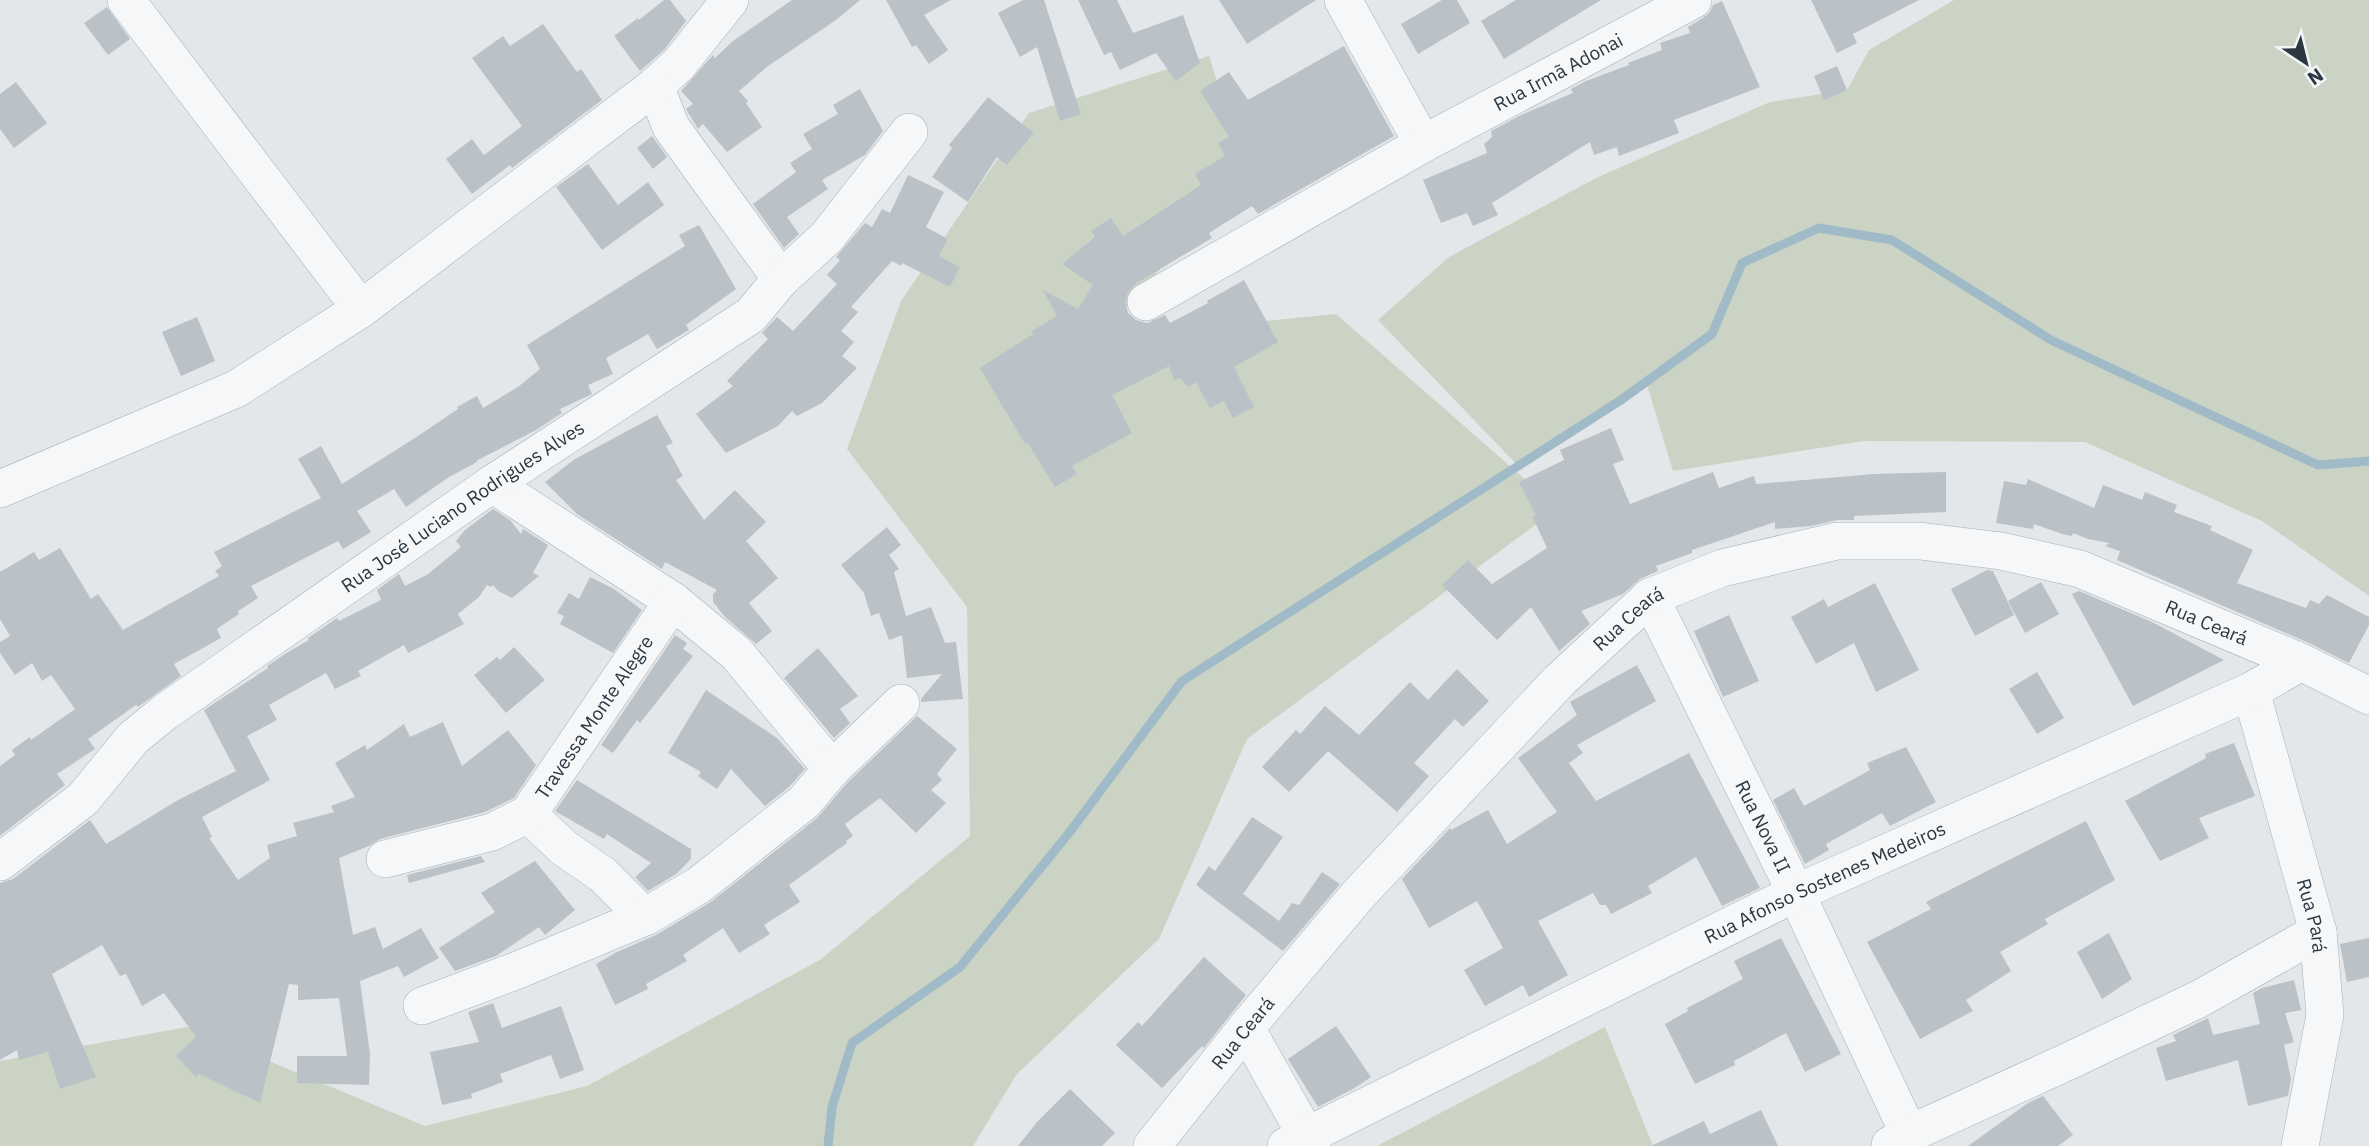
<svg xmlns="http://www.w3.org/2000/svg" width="2369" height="1146" font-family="'IBM Plex Sans',sans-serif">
<rect width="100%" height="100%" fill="#e3e7ea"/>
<!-- green -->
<g fill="#cbd4c4">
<polygon points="1954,0 2369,0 2369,596 2262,521 2085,442 1864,441 1673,471 1647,385 1518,466 1378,320 1449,257 1598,177 1770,102 1847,90 1869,50"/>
<polygon points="1209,56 1246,172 1100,337 1336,314 1558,508 1247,739 1159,939 1017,1074 973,1146 0,1146 0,1061 187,1027 425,1126 587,1086 820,960 970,836 967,607 847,449 901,301 1029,113"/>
<polygon points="1605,1027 1653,1146 1377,1146"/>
</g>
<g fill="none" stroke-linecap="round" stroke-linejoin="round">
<!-- stream -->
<polyline stroke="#a0bac8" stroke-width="9" points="828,1146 832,1107 852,1043 960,967 1069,833 1182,681 1621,400 1712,334 1742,263 1819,228 1892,240 2051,340 2318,465 2369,461"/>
</g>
<!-- building -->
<g fill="#bac1c7">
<polygon points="664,0 670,0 686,21 664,50 640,71 614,36 638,18 639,20"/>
<polygon points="792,0 860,0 836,20 768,66 739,91 748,101 746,103 762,127 727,152 703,124 698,129 686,109 693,104 681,91 713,55 715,58 733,41"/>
<polygon points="886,0 951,0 924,15 948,50 929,64 916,45 912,47"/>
<polygon points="1023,0 1044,0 1081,114 1060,121 1037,47 1020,57 998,13"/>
<polygon points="1078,0 1117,0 1133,33 1183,15 1200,63 1176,81 1156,53 1120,70 1111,52 1104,55"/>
<polygon points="1219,0 1316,0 1247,44"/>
<polygon points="1442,0 1457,0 1470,23 1418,54 1401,24"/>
<polygon points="1516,0 1601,0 1504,59 1481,21"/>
<polygon points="1811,0 1919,0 1853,34 1857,43 1837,53"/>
<polygon points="1722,1 1760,87 1674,120 1679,133 1619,156 1617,147 1594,155 1590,142 1492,203 1498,215 1473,226 1467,213 1441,223 1423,180 1487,153 1484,144 1492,137 1491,131 1521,115 1573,93 1571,89 1586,81 1629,65 1628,63 1662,50 1660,43 1690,33 1688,27 1703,18 1710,12 1713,5"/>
<polygon points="107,7 130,39 108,55 84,23"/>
<polygon points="543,24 577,72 581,69 602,100 512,168 510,165 472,194 446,159 472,139 484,155 522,126 472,58 503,36 510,46"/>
<polygon points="1344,46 1394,136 1258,214 1252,206 1209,233 1212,238 1135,284 1128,292 1125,301 1128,313 1136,320 1147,323 1165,315 1170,323 1208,303 1207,301 1244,280 1278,342 1234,367 1254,407 1233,418 1224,401 1210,408 1196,382 1188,387 1180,378 1174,380 1169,366 1112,395 1132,433 1072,466 1077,474 1055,487 1028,443 1025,444 980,368 1033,334 1032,331 1057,316 1043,290 1078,309 1093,285 1062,264 1095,237 1091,231 1111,218 1123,236 1201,185 1195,174 1225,156 1218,143 1229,137 1200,91 1229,72 1248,100"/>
<polygon points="1837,66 1847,90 1824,100 1814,76"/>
<polygon points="16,82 47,123 14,148 0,129 0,94"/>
<polygon points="860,89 883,131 865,155 822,180 828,189 787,217 799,234 784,248 753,204 796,172 790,163 812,149 803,134 838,114 833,105"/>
<polygon points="988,97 1034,133 1007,165 997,157 968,202 932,177 952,148 949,145"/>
<polygon points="652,136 667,157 653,169 637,148"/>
<polygon points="588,164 618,205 648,182 664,205 602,250 556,187"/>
<polygon points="908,175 944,192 926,227 948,239 939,256 960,267 950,287 902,263 901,266 892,261 851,307 858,312 841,331 854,342 842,356 857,368 822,403 797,416 792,411 778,426 726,453 696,414 733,386 727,381 768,339 762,333 777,317 793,331 837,284 827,275 840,260 836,257 865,223 872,227 882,209 890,213"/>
<polygon points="699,225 736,289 686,325 689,330 657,349 648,334 606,358 613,374 588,385 592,394 560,409 562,413 536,430 476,461 477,462 449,477 406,507 394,489 357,511 371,532 343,549 338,541 251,586 258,598 238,611 239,614 217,629 221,638 174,664 181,676 138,707 136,705 88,739 95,749 57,774 65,785 0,836 0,766 15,755 12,750 30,737 31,740 75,709 51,675 42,681 32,663 15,675 0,653 0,642 10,636 0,619 0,572 34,552 39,560 60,548 91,599 98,594 123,630 219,576 215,571 222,566 214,552 321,498 298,459 321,446 342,484 415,438 458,409 457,407 477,396 483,408 518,387 540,369 527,345 685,246 679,235"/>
<polygon points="197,317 215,361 181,376 162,332"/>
<polygon points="657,415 673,443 666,446 683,476 676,480 704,520 735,490 766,522 746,541 778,578 749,603 772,631 756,644 725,617 713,602 713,594 717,590 665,562 662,569 577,514 545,482 575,459"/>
<polygon points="1611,428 1624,460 1613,464 1630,504 1713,472 1719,488 1754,476 1756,484 1874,474 1946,472 1946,512 1854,516 1854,520 1837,520 1811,526 1775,529 1775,522 1692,550 1692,553 1656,566 1658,571 1640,579 1623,594 1581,611 1590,624 1559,651 1531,607 1497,640 1442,585 1468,560 1492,584 1547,548 1532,516 1536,515 1519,482 1564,460 1560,450"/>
<polygon points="2028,479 2094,508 2103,485 2142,500 2145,492 2177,505 2174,512 2212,526 2210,530 2253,550 2237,583 2306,608 2310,600 2319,604 2327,595 2369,617 2369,625 2349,663 2309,643 2117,560 2120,551 2105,546 2110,543 2088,539 2073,533 2072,536 2062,534 2034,524 2033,529 1996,523 2004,481 2026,485"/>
<polygon points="493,509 510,520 521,534 523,529 548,545 533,573 539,576 512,598 498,591 493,585 491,587 487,585 479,597 458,614 464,624 432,641 408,653 404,645 358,671 361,676 335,689 326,673 269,705 277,720 247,736 270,780 202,817 212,837 209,838 238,880 270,858 267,845 297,836 293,823 334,812 331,806 355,797 335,763 365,745 367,750 404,724 410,737 443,722 462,766 508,730 536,765 514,798 485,812 380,839 369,846 339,858 353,935 375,927 383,949 421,928 439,958 404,977 398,966 360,981 370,1054 369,1085 297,1083 297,1056 347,1056 339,998 298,1000 298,985 289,984 260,1103 199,1074 196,1077 176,1056 196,1037 164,993 142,1006 126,974 120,976 102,945 52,974 96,1077 60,1089 48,1052 19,1060 17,1050 0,1060 0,883 13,879 90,820 106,844 178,800 236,771 204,710 268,668 267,666 285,654 309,640 308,638 337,618 339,621 381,600 377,590 399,574 405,586 428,574 461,547 456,541 465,530"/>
<polygon points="887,527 901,545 889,555 899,569 894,572 906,616 931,607 945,643 956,642 963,699 921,702 921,699 942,674 907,678 902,635 889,640 879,613 871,616 864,593 841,565"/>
<polygon points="1987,570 1993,571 2014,615 1975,636 1951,589"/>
<polygon points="590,577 614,589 642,610 613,653 560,624 564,616 557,613 569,593 579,599"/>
<polygon points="2041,582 2059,614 2025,633 2008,601"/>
<polygon points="1875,583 1919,670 1876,692 1854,643 1816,664 1791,617 1824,599 1828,607"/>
<polygon points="2079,591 2152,622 2224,660 2133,706 2072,594"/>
<polygon points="1729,615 1759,681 1723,697 1694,631"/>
<polygon points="675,635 687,643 683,649 693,656 640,723 637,720 613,753 601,745"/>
<polygon points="514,647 545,680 506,713 474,675 497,657 500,660"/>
<polygon points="818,648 858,696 840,709 850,723 834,738 784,678"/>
<polygon points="1637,665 1656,701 1577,745 1583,753 1569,763 1596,801 1689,753 1760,888 1722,906 1696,857 1648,886 1652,893 1611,914 1606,905 1600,905 1593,893 1538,921 1568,975 1529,997 1523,985 1485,1006 1464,970 1503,948 1477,901 1429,928 1402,879 1450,828 1451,830 1488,810 1507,844 1557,812 1518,758 1577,715 1570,702"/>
<polygon points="1457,669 1489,701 1463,727 1455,719 1414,763 1429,776 1397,812 1328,751 1289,792 1262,767 1296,730 1300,734 1325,706 1359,735 1410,682 1428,700"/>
<polygon points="2037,672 2064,718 2037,734 2009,689"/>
<polygon points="706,690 777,738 805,769 789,787 765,806 731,769 717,789 698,776 701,772 668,753"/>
<polygon points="917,716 957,749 937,774 942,780 931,790 946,803 916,833 880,798 845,824 853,836 846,841 847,843 789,885 800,902 764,925 770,934 739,953 723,928 683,955 687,961 646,984 648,989 615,1005 596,964 617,952 656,935 712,901 817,818 847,783"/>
<polygon points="2234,743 2255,796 2199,818 2209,838 2160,861 2125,801 2206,758 2205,754"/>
<polygon points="1906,747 1936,802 1890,826 1882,813 1826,844 1829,850 1805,864 1773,800 1794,788 1804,806 1870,770 1867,763"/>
<polygon points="577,780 691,849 691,859 676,874 648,891 635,877 651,863 607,834 604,839 555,811"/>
<polygon points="1252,817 1283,837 1243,894 1279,921 1292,903 1299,905 1322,872 1340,884 1297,935 1289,929 1297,935 1283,951 1196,885 1209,866 1215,871"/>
<polygon points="2086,821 2115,880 2045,919 2048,924 2000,952 2011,971 1966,1000 1973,1011 1920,1039 1867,942 1931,909 1926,902"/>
<polygon points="481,856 485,862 409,883 407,875"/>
<polygon points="535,861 575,910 545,935 539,927 496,956 455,971 439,948 495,912 481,893"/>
<polygon points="2109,933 2132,979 2102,999 2077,952"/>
<polygon points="1781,938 1841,1054 1805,1072 1786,1033 1734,1061 1735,1065 1695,1084 1665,1024 1688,1011 1687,1008 1743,979 1734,961"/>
<polygon points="2369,938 2369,977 2347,982 2340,944"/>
<polygon points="1204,957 1246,995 1204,1048 1202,1046 1162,1088 1116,1045 1138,1022 1142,1026"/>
<polygon points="2294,980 2301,1010 2285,1013 2294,1042 2284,1045 2291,1079 2288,1096 2248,1106 2238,1060 2166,1081 2156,1048 2176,1041 2173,1035 2208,1018 2213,1035 2260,1024 2253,993 2262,988"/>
<polygon points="493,1003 502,1028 561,1006 584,1070 560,1079 551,1055 500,1074 503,1082 471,1094 472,1098 442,1105 430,1052 479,1042 468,1012"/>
<polygon points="1336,1026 1371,1077 1353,1089 1318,1107 1288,1059"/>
<polygon points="1070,1089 1115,1133 1102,1146 1018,1146 1037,1122"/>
<polygon points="2043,1096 2073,1135 2058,1146 1968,1146 2028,1103"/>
<polygon points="1761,1110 1778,1146 1651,1146 1704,1121 1710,1134"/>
</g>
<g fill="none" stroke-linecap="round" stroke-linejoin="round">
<defs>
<g id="minor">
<polyline points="126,0 361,309"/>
<polyline points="730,0 679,64 655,86 671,127 781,279"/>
<polyline points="1343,0 1423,144"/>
<path id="s1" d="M1146 302 1423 144 1693 0"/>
<polyline points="492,484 673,601 737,654 832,769"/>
<polyline points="0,489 236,389 361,309 655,86"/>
<path id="s2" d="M1650 597 1796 893 1909 1134"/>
<path id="s3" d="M2251 691 2318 932 2325 1015 2300 1146"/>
<polyline points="528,814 564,848 603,875 645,917"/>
<path id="s4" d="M385 859 492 832 528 814 673 601"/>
<path id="s5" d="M0 862 83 799 133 738 165 712 492 484 751 315 781 279 827 237 909 132"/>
<polyline points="422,1006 518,970 645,917 699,885 804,802 832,769 901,703"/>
<polyline points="1246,1028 1312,1146"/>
<polyline points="1890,1145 1909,1134 2069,1061 2199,999 2318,932"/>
<path id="s6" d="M1152 1146 1246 1028 1358 895 1559 681 1650 597 1722 568 1837 541H1920L2001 551 2080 569 2301 662"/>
<path id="s7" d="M1286 1146 1796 893 2251 691 2301 662 2369 696"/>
</g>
</defs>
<!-- minor casing -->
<use href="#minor" stroke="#a8afb4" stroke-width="38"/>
<!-- minor -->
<use href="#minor" stroke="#f5f7f9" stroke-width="37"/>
</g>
<g text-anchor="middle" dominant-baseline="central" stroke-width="7" stroke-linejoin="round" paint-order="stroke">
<!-- street labels -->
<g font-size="19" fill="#2b3741" stroke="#f2f5f7">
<text stroke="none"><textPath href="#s1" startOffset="472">Rua Irmã Adonai</textPath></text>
<text stroke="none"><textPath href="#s5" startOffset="586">Rua José Luciano Rodrigues Alves</textPath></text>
<text stroke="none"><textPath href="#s6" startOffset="712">Rua Ceará</textPath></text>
<text stroke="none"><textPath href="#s6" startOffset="1321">Rua Ceará</textPath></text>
<text stroke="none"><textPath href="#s4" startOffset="268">Travessa Monte Alegre</textPath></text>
<text stroke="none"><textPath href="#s2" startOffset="256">Rua Nova II</textPath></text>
<text stroke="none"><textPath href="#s7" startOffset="600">Rua Afonso Sostenes Medeiros</textPath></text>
<text stroke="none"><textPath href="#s3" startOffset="233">Rua Pará</textPath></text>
<text stroke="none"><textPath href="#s6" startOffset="145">Rua Ceará</textPath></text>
</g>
</g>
<!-- north arrow -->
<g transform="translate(2306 63) rotate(145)" stroke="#f2f5f7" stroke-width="5" paint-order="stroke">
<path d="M0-5L12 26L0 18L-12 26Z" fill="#2b3741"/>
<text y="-10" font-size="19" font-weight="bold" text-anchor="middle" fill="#2b3741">N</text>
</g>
</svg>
